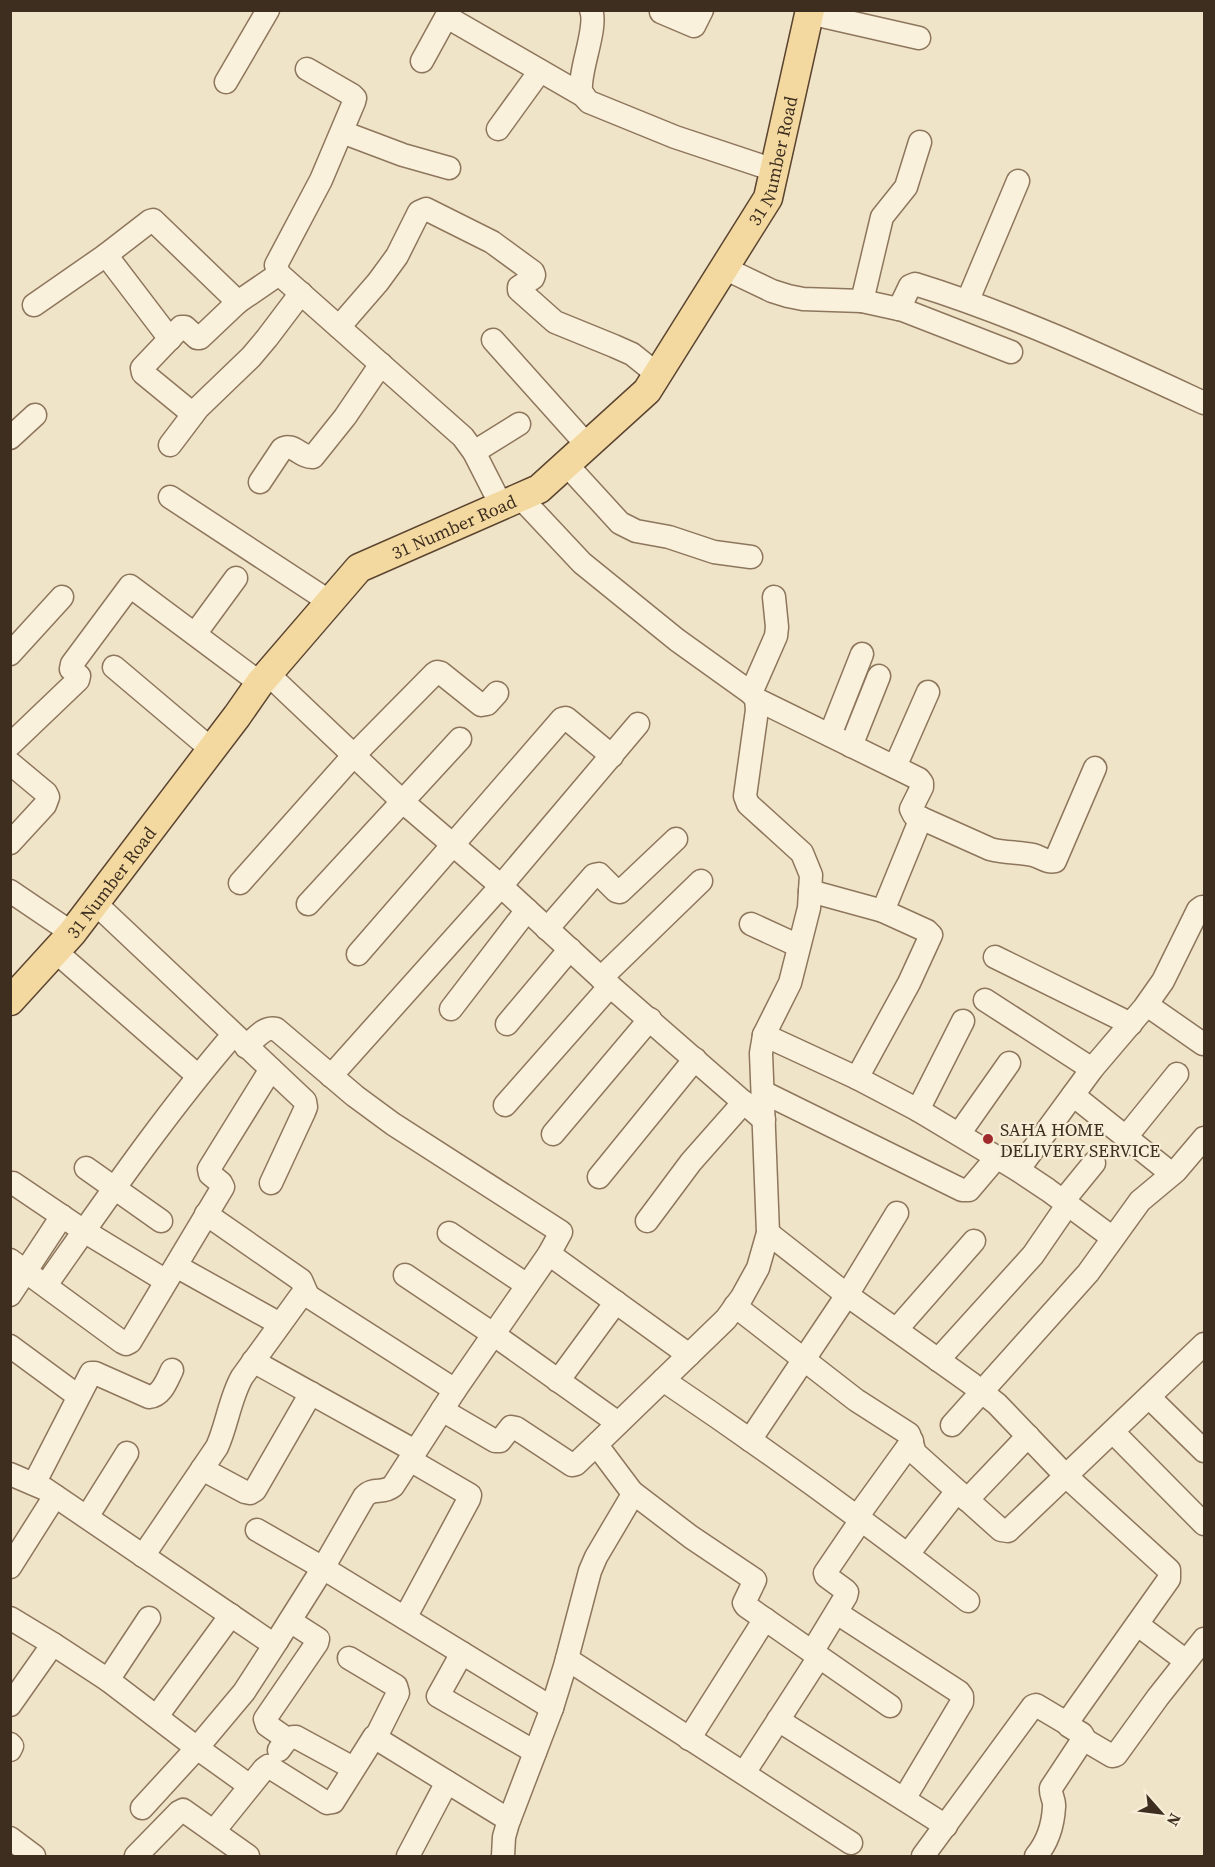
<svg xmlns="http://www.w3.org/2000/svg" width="1215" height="1867" font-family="'Source Serif 4',serif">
<rect width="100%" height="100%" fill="#f0e4c8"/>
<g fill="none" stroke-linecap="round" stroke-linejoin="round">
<defs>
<g id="minor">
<path d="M591 10C598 27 579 70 581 90 582 94 586 99 589 102L675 137 774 170"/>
<polyline points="661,12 694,26 702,10"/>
<polyline points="809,13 919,38"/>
<polyline points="447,17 584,96"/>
<polyline points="422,61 450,10"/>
<polyline points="307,69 352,95 355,98 354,102 321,180 276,265 279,274 463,437 474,452 501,505"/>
<polyline points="226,82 268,10"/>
<polyline points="498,129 540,71"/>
<polyline points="342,132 403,155 449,168"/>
<polyline points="106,255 170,339"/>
<polyline points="724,268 772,291 788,296 803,299 862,301 903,310 1011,352"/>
<polyline points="968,300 1018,181"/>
<polyline points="862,301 882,217 906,187 920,142"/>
<polyline points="34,305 106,255 150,221 153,220 238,302"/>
<path d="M899 309 910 286 915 284C1015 315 1109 359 1204 403"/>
<polyline points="339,327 378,282 397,256 419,212 426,209 492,242 533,272 534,275 533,278 519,287 519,290 555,322 614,346 632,354 657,374"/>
<polyline points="493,340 587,445"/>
<polyline points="193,414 143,373 142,368 181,327 185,327 197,338 200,338 238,302 279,274"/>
<polyline points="10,438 35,415"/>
<polyline points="170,445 198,408 251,357 267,338 301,293"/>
<polyline points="474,452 519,424"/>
<polyline points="566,464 620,523 636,531 669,537 714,552 751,557"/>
<path d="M260 482 282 449C293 442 301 458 313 457L345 417 381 364"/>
<polyline points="170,497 330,602"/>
<polyline points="195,634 236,578"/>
<polyline points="10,654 62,597"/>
<polyline points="114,667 211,749"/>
<polyline points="268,674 403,802 501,886 601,978 764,1120"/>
<polyline points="751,693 776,636 777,627 774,597"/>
<path d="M756 699 919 779 922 783V787L911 809 914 815 990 849C1004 853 1019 852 1033 855 1041 857 1047 863 1055 861L1095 768"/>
<polyline points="830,735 862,654"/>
<polyline points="10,745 78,680 79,676 71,669 72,664 130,586 260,683"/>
<polyline points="851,746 879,676"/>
<polyline points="10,763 46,793 48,797 45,805 10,843"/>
<polyline points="895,767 928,692"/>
<polyline points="240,883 353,756 434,674 437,672 441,673 481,705 487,704 497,693"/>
<polyline points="10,891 72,933"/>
<polyline points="810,891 883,911 921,818"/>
<polyline points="95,903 305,1101 306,1107 304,1112 271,1183"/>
<polyline points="308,904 460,739"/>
<polyline points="751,924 799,946"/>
<polyline points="547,929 594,875 599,874 616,891 620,892 676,839"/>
<polyline points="55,951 198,1076"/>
<polyline points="358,954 562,719 566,718 612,756"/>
<polyline points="995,957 1131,1024"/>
<polyline points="601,978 701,881"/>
<polyline points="985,1000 1092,1069"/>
<polyline points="1147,1005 1203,1044"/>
<polyline points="451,1009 527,910"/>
<polyline points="507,1024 570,949"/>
<polyline points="764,1035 857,1078 918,1110 1018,1170 1048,1190 1113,1238"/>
<path d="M246 1047C255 1039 264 1026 276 1029L355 1096 393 1124 561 1232 549 1254 455 1390 393 1486C382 1495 374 1486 364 1497L323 1568 257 1530"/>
<polyline points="331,1076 501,886 638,724"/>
<polyline points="857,1078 909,983 931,935 927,931 883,911"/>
<polyline points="763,1092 962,1190 969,1190 997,1157"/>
<polyline points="1073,1095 1172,1174"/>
<polyline points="505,1105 610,986"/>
<polyline points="918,1110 963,1021"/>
<polyline points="553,1134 650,1019"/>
<polyline points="959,1134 1009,1063"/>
<polyline points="1126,1137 1177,1074"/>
<polyline points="86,1168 161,1221"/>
<polyline points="1018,1170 1092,1069 1144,1008 1163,981 1198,910 1202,907 1204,907"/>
<polyline points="599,1177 695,1059"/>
<polyline points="13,1183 84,1231 166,1281"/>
<polyline points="1063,1201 1094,1163"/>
<polyline points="206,1214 301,1280 308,1296"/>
<polyline points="647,1221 691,1162 744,1102"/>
<polyline points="449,1233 527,1285"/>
<path d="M768 1233 847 1295 972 1384 997 1404 1066 1476 1169 1570V1579L1069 1720V1726L1082 1734 1084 1738 1051 1788C1050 1795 1055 1800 1054 1807 1053 1825 1047 1843 1036 1856"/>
<polyline points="549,1254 689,1355"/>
<polyline points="10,1260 122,1342 126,1344 130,1342 223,1187 221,1183 210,1174 209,1169 271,1069"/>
<polyline points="176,1266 280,1324"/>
<polyline points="405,1275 493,1334 618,1423"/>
<path d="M46 1285C106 1200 165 1114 233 1035"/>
<polyline points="10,1295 62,1216"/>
<polyline points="735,1306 856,1400 909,1434 915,1453 1001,1530 1008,1531 1204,1344"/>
<polyline points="896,1330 974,1241"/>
<polyline points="10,1346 78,1396"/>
<polyline points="938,1360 1033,1255 1068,1204"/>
<polyline points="253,1361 415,1451"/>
<path d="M663 1380C767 1450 869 1524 968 1601"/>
<polyline points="558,1381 616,1302"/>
<polyline points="1149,1397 1204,1451"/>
<polyline points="442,1410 495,1441 500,1441 511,1427 516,1428 572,1465 576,1464 599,1442"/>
<polyline points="952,1425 1088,1273 1140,1201 1176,1171 1204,1138"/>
<polyline points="1113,1432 1204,1524"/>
<polyline points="750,1440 847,1295 897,1213"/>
<polyline points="202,1469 245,1492 250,1493 255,1490 311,1393"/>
<polyline points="10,1474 45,1489 270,1642 274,1643 277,1641 323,1568 552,1708"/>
<path d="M34 1484 91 1373H95L149 1397C162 1396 167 1380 172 1370"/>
<polyline points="632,1492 691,1537 755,1580 744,1603 746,1606 890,1706"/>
<polyline points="967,1500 1028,1436"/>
<polyline points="87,1517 127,1453"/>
<polyline points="857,1517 912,1441"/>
<polyline points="908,1554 957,1491"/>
<path d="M143 1556 217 1447C227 1425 230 1398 242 1377L300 1297 303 1295 308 1296 455 1390"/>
<polyline points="10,1567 55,1496"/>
<polyline points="837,1613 959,1692 962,1696 962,1702 904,1799"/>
<polyline points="10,1618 53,1644 108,1680 197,1748 250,1786"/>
<polyline points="405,1618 469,1499 470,1495 410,1460"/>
<polyline points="1138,1625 1186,1661"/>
<polyline points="812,1652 846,1596 847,1592 845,1590 826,1576 825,1573 861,1520"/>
<polyline points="462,1653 438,1696 535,1752"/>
<polyline points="349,1658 396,1686 398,1693 376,1737"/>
<polyline points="567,1659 851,1843"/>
<polyline points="108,1680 149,1618"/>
<polyline points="10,1705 53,1644"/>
<polyline points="157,1716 231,1615"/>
<polyline points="778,1720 946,1826"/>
<polyline points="287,1739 267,1725 265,1719 317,1643 318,1639 290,1621"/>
<polyline points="689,1739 765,1619"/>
<polyline points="1083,1739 1112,1756 1116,1755 1158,1697 1204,1639"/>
<polyline points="10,1744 12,1746 10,1750"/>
<path d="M279 1750C284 1744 287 1736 296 1737L353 1768"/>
<polyline points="744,1773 819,1657"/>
<polyline points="142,1808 197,1748 244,1692 277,1641"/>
<polyline points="214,1831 264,1769 268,1766 327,1803 333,1802 374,1737 509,1820"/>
<polyline points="10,1838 34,1856"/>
<polyline points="136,1856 179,1812 183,1810 248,1856"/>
<polyline points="408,1856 447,1782"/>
<polyline points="503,1856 504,1837 508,1823 552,1708 565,1666 590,1571 596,1557 632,1496 632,1492 599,1448 599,1442 726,1319 742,1297 758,1268 768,1233 761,1053 764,1035 790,983 809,908 811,875 802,853 748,804 745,796 757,710 756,699 751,693 677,640 582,563 520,497"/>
<polyline points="923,1856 1033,1706 1036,1705 1068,1724"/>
</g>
<g id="major">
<path id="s1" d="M10 1001 72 933 237 716 260 683 359 568 539 489 647 391 768 198 810 10"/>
</g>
</defs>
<!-- minor casing -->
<use href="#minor" stroke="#8d765c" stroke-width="25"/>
<!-- major casing -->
<use href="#major" stroke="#5b4430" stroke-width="31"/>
<!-- minor -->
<use href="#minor" stroke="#faf1dc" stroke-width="22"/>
<!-- major -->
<use href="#major" stroke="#f3d9a0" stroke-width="28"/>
</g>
<!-- markers -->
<circle fill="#9e2a2b" stroke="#f7eed8" stroke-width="2" cx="988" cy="1139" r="6"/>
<g text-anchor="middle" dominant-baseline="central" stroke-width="4.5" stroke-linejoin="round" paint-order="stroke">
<!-- street labels -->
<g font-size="18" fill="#3d2e20" stroke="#f7eed8">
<text stroke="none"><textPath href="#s1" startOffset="1164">31 Number Road</textPath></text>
<text stroke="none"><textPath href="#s1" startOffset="660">31 Number Road</textPath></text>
<text stroke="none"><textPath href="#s1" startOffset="156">31 Number Road</textPath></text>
</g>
<!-- poi labels -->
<g font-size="18" fill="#3d2e20" stroke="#f7eed8" text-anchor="start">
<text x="1000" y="1129">SAHA HOME<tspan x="1000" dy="21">DELIVERY SERVICE</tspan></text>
</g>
</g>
<!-- border -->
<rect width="1215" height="1867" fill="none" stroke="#3d2e20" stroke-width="24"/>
<!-- north arrow -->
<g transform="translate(1161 1813) rotate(118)" stroke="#f7eed8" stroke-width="4.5" paint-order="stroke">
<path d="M0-4.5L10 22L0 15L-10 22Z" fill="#3d2e20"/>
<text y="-9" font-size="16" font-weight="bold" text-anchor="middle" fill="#3d2e20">N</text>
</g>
</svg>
